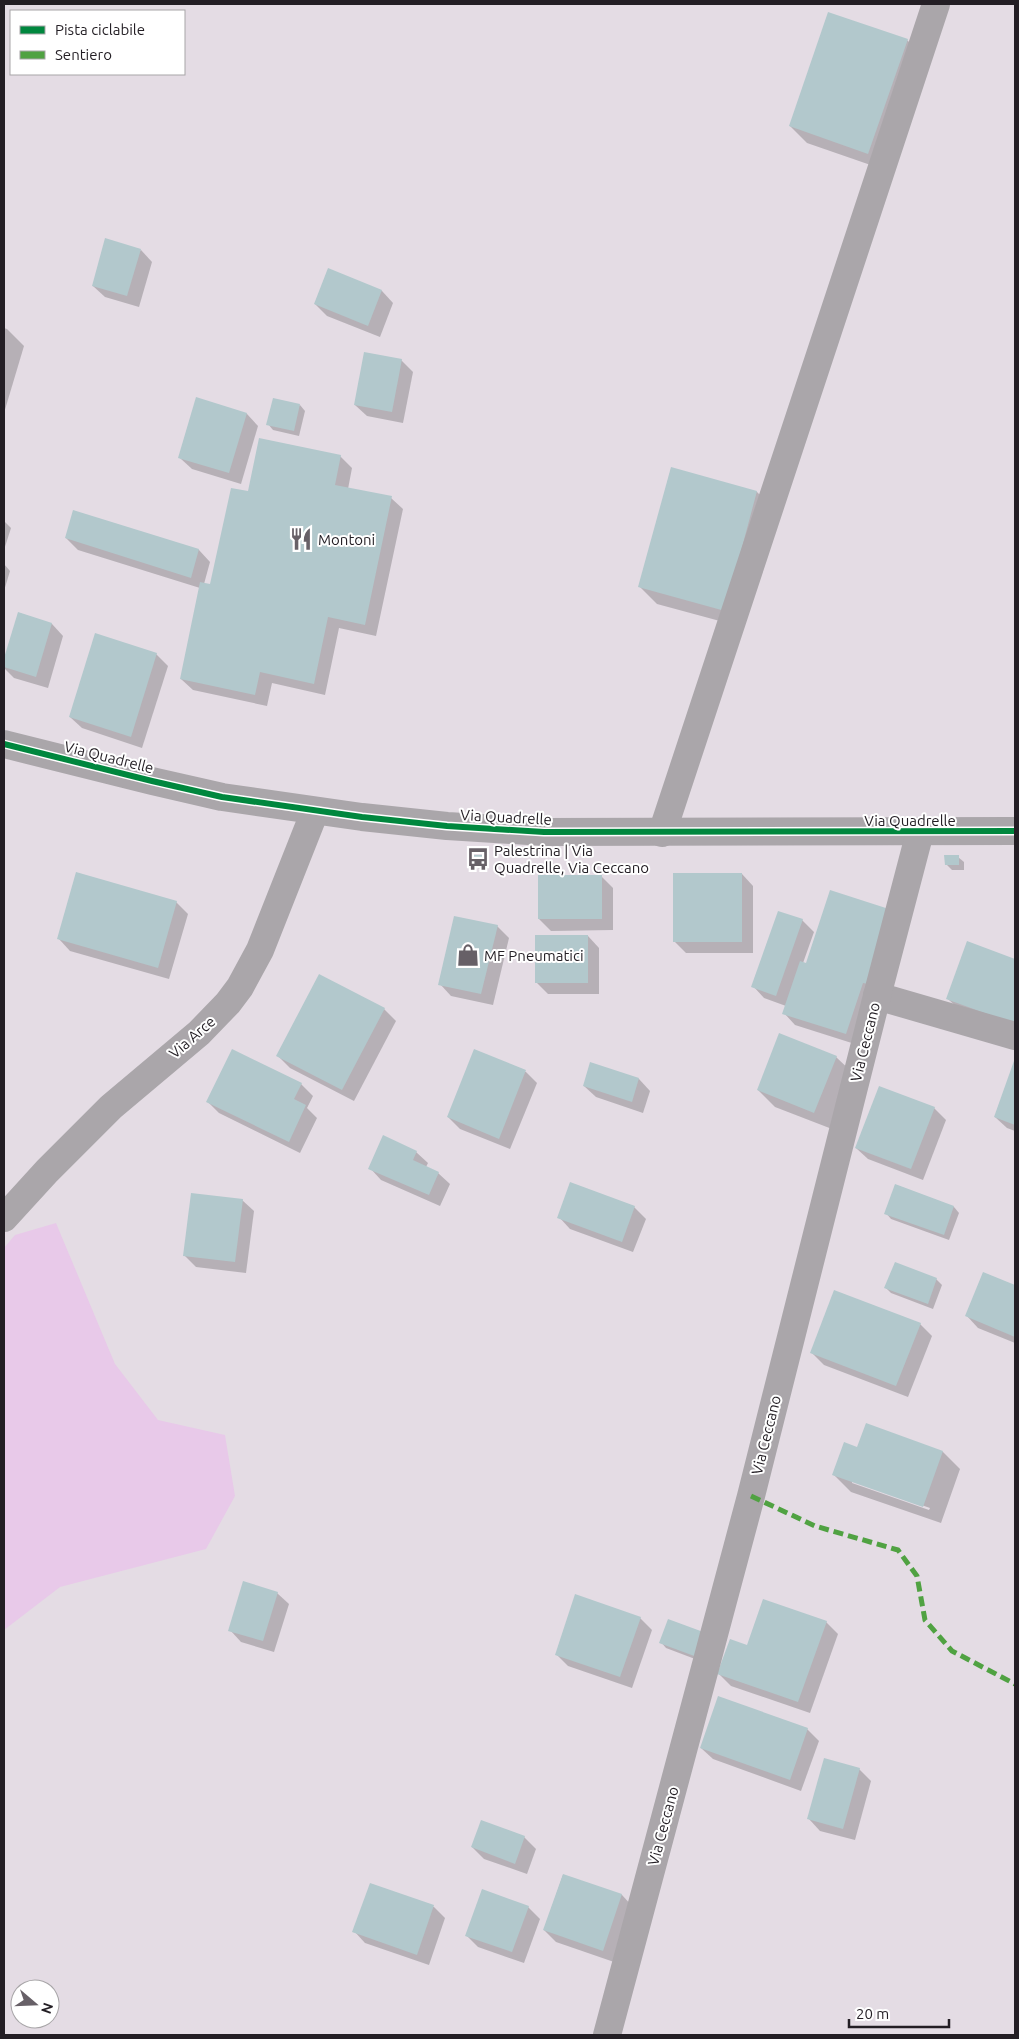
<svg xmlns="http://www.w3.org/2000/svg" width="1019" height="2039" font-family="Ubuntu,sans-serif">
<rect width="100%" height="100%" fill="#e4dce4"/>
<!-- green -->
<polygon fill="#e8c9e9" points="56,1223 115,1364 158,1420 225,1435 235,1496 206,1549 60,1587 4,1630 4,1248 15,1235"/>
<!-- shadow -->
<g fill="#0003" fill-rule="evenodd">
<polygon points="907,40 924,57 885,170 807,143 790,126"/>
<polygon points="141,250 152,262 139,307 105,297 93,286"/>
<polygon points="328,270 382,291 393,303 380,337 327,316 315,304"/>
<polygon points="4,328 7,329 24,346 4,413"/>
<polygon points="401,360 413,372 403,423 367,416 355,405"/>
<polygon points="197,399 247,414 258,426 241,484 192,469 180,458"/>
<polygon points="300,405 305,411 299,436 273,430 268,424"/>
<polygon points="340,456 352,468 348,489 391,498 403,509 376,636 339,628 325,695 272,683 267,706 193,690 181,679 200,588 78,550 66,538 199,550 210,562 204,584 211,585 249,493"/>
<polygon points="671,469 757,492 774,509 742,627 657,604 640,587"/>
<polygon points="4,521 11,528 4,550"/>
<polygon points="4,564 10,571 4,591"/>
<polygon points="19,613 52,624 63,636 48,688 14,678 4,668 4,662"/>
<polygon points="156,654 168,666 142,748 82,728 70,717"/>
<polygon points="482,856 488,862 487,869 479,869 474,863"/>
<polygon points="958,857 964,862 964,870 952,870 946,864"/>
<polygon points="742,874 753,886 753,953 686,953 674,941"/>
<polygon points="601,876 613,888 613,930 551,931 539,919"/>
<polygon points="176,902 188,914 169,979 70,951 59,939"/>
<polygon points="891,911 858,1045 795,1025 784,1013 786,1006 764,998 753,986 802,920 814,932 803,963 807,965"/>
<polygon points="497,926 509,938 493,1005 451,996 440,984"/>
<polygon points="588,936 599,948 599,994 548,994 536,982"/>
<polygon points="968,943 1015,960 1015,1031 960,1010 948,999"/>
<polygon points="384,1009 396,1021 354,1101 290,1068 278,1056"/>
<polygon points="475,1051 526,1072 537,1083 510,1149 460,1129 448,1117"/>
<polygon points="836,1057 854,1074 832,1129 775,1107 758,1090"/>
<polygon points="1015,1061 1015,1131 1007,1128 995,1117"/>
<polygon points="639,1079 650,1091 643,1113 596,1097 584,1086"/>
<polygon points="301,1084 313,1096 307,1108 317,1118 300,1153 219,1113 208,1102"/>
<polygon points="934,1108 946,1120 923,1180 868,1159 856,1148"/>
<polygon points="416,1152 428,1163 426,1167 438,1173 450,1184 440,1206 381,1180 370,1168"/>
<polygon points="896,1185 954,1207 959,1213 949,1240 891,1219 886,1213"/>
<polygon points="242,1200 254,1211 246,1273 196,1267 184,1255"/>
<polygon points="634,1207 646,1219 633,1252 570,1229 559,1217"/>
<polygon points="984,1273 1015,1286 1015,1343 978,1328 967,1316"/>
<polygon points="936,1279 942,1285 933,1309 891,1293 886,1288"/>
<polygon points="920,1324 932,1336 908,1397 824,1365 812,1353"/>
<path d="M866 1425 943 1452 960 1469 941 1523 851 1492 833 1474 858 1448ZM852 1481 930 1508 929 1510 852 1483Z"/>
<polygon points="277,1593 289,1604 274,1652 241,1642 230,1630"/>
<polygon points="640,1618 652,1630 632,1688 568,1666 556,1654"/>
<polygon points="826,1622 838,1634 810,1713 731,1686 719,1674 748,1647"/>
<polygon points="705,1634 703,1662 666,1648 661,1642"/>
<polygon points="807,1729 819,1741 801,1791 713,1759 701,1748"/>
<polygon points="859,1769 871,1781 855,1840 820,1831 809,1819"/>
<polygon points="524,1837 536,1849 527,1874 484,1859 472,1847"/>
<polygon points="563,1875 622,1895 633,1907 614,1962 556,1942 544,1930"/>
<polygon points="371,1884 434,1907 445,1918 429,1965 365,1943 354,1931"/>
<polygon points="528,1907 540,1919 524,1963 478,1947 467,1936"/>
</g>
<!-- building -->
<g fill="#b2c8cc">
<polygon points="828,12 908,39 868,154 789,126"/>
<polygon points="105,238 141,249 127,296 92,286"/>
<polygon points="328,268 382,290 368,326 314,304"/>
<polygon points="364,352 402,359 392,412 354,405"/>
<polygon points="196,397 247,413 229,473 178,458"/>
<polygon points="273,398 300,404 294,431 266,425"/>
<polygon points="259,438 341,455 335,485 392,496 365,625 328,617 314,684 260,672 255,695 180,679 200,582 210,584 231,488 248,491"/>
<polygon points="671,467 757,491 725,611 638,587"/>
<polygon points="73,510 199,549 191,578 65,538"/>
<polygon points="18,612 52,623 36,677 4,667 4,658"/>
<polygon points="95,633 157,653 131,737 69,717"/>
<rect x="473" y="855" width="9" height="9"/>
<polygon points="944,855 959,855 959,865 945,865"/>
<polygon points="76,872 177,901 158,968 57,939"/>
<rect x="673" y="873" width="69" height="69"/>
<rect x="538" y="875" width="64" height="44"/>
<polygon points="830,890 892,910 868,984 863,983 846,1034 782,1014 800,961 806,963"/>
<polygon points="778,911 803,919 776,996 751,987"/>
<polygon points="454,916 498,925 481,994 438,985"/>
<rect x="535" y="935" width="53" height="48"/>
<polygon points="967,941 1015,959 1015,1024 946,999"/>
<polygon points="319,974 385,1008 342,1090 276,1056"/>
<polygon points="779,1033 837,1056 814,1113 757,1090"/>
<polygon points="232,1049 302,1083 294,1099 306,1105 289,1142 206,1102"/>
<polygon points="474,1049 526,1070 499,1139 447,1117"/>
<polygon points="1015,1058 1015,1125 994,1117"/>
<polygon points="590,1062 639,1078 632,1102 583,1086"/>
<polygon points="879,1086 935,1107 911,1169 855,1148"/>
<polygon points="383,1135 417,1151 413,1160 439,1172 429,1195 368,1169"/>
<polygon points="570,1182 635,1206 622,1242 557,1218"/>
<polygon points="895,1184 954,1206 944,1235 884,1214"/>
<polygon points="191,1193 243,1199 235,1262 183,1256"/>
<polygon points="895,1262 937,1278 928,1304 884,1288"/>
<polygon points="983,1272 1015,1285 1015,1337 965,1316"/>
<polygon points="834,1290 921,1323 896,1386 810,1353"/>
<polygon points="866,1423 943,1451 923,1507 832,1475 844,1442 857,1447"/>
<polygon points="243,1581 278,1592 263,1641 228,1631"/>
<polygon points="575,1594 641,1617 620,1677 555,1655"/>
<polygon points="763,1599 827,1621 798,1702 717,1674 730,1639 747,1645"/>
<polygon points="668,1619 706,1633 697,1657 659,1643"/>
<polygon points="718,1696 808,1728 790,1780 700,1748"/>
<polygon points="824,1758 860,1768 843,1829 807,1819"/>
<polygon points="481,1820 525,1836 515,1864 471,1847"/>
<polygon points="563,1874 622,1894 603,1951 543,1930"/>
<polygon points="370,1883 434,1905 417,1955 352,1932"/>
<polygon points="482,1889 529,1906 512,1952 465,1936"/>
</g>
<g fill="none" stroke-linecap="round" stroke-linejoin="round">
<!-- minor -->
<g stroke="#aaa6aa" stroke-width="28">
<polyline points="4,744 152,781 222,797 362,817 447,826 544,832 1015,831"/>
<polyline points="662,833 936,4"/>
<polyline points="877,996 1015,1036"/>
<polyline points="4,1218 47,1171 111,1107 199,1033 228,1003 240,987 260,950 315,811"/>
<polyline points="607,2035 751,1496 877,996 920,832"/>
</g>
<!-- quiet -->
<polyline stroke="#50a242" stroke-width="5" stroke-dasharray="10 5" stroke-linecap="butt" points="751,1496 815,1526 898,1550 917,1576 925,1620 952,1651 1015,1684"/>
<defs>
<polyline id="cycleway" points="4,744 152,781 222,797 362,817 447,826 544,832 1015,831"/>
</defs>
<!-- cycleway casing -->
<use href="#cycleway" stroke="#fff" stroke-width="9"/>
<!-- cycleway -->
<use href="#cycleway" stroke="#00873e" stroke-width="6"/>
</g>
<!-- icons -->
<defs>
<symbol id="restaurant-bare" viewBox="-9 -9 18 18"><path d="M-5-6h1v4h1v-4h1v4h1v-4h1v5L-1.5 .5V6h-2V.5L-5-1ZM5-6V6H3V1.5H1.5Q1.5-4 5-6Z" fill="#676067" stroke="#fff" stroke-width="2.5" paint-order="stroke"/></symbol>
<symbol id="bus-bare" viewBox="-9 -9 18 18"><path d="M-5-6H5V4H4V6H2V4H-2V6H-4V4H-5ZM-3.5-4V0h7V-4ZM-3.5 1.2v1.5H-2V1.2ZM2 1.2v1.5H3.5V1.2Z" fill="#676067" stroke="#fff" stroke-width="2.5" paint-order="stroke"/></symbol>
<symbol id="shop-bare" viewBox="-9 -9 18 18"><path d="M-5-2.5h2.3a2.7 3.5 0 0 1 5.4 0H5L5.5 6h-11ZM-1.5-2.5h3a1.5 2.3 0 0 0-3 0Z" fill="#676067" stroke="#fff" stroke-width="2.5" paint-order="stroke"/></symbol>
</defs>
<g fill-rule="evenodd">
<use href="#restaurant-bare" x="285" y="523" width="32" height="32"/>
<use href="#bus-bare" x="462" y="843" width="32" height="32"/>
<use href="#shop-bare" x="452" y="939" width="32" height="32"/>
</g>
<g text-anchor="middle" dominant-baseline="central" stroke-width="4" stroke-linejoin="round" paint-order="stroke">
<!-- poi labels -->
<g font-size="15" fill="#231e24" stroke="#fff" text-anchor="start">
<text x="318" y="539">Montoni</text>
<text x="494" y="850">Palestrina | Via<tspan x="494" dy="17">Quadrelle, Via Ceccano</tspan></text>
<text x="484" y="955">MF Pneumatici</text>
</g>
<!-- street labels -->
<g font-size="15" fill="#231e24" stroke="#fff">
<text transform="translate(109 757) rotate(14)">Via Quadrelle</text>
<text transform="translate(506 817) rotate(3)">Via Quadrelle</text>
<text x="910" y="820">Via Quadrelle</text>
<text transform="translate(192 1037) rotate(-41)">Via Arce</text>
<text transform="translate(865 1042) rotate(-76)">Via Ceccano</text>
<text transform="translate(766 1435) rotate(-76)">Via Ceccano</text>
<text transform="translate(663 1826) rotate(-75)">Via Ceccano</text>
</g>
</g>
<!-- border -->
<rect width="1019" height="2039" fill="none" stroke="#231e24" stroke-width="10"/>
<!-- legend -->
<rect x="10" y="10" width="175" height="65" fill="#ffffff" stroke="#a7a5a7"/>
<rect x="20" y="26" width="25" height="8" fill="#00873e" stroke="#a7a5a7"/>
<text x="55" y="35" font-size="15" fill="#231e24">Pista ciclabile</text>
<rect x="20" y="51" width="25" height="8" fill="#50a242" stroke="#a7a5a7"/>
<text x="55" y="60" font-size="15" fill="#231e24">Sentiero</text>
<!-- north arrow -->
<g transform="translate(35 2004) rotate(109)"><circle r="24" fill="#ffffff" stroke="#a7a5a7"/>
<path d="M0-4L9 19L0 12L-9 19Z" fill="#676067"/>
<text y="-8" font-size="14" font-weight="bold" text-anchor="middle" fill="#231e24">N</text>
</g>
<!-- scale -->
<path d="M849 2019v8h100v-8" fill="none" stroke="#231e24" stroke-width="2.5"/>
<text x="856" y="2019" font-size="15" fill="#231e24" stroke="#ffffff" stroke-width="4" paint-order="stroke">20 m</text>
</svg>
